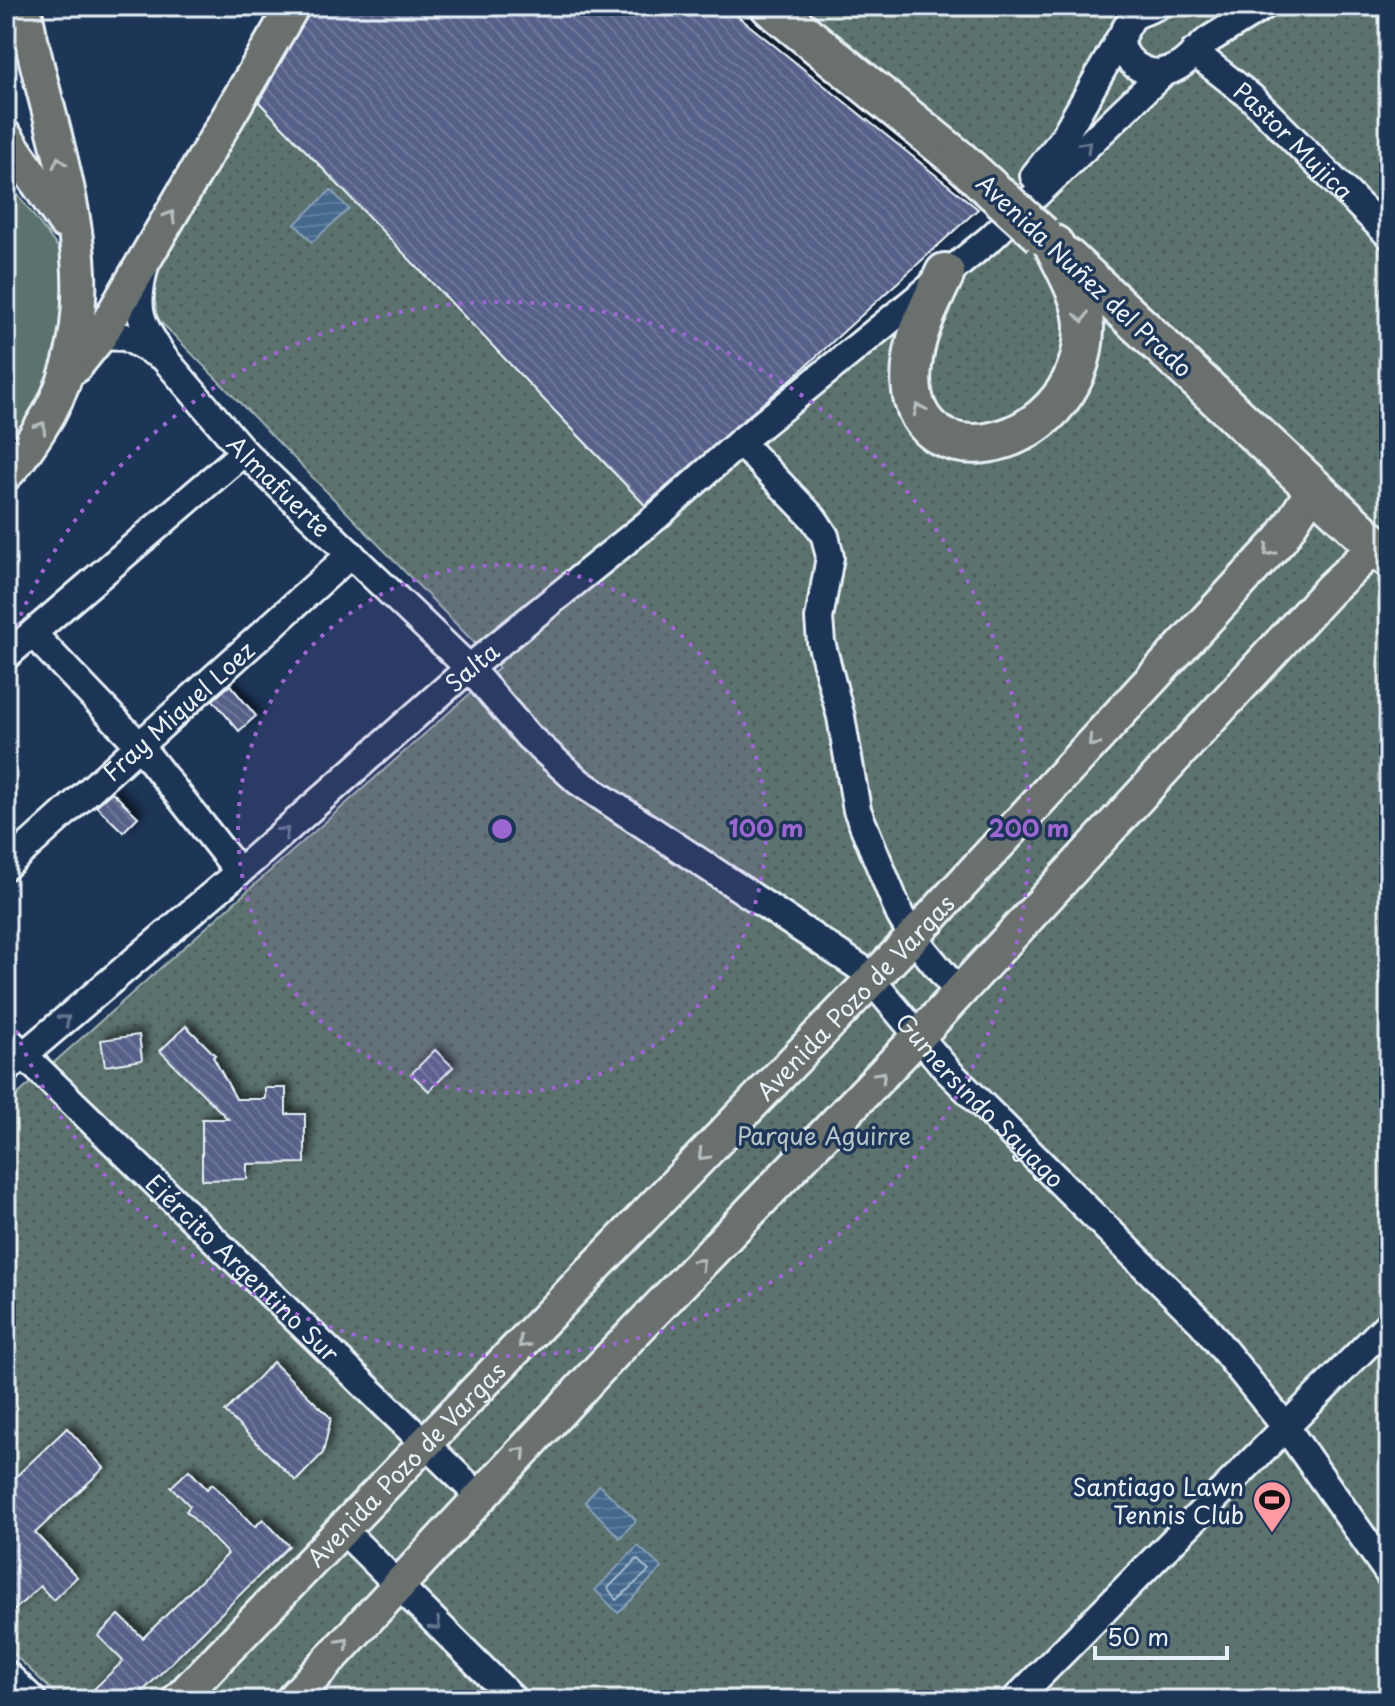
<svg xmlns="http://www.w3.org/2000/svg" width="1395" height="1706" font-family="'Playpen Sans',sans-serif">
<defs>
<pattern id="park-dots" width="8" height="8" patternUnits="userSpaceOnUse" patternTransform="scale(2)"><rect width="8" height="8" fill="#5b726e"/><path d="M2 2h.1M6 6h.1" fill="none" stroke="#4f5b5a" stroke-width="1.8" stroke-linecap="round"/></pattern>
<pattern id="water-rules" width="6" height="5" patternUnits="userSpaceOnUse" patternTransform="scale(2)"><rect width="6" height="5" fill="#44688b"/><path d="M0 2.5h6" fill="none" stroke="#5f7e9c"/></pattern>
<pattern id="building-back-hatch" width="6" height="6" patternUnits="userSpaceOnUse" patternTransform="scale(2)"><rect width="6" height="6" fill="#576188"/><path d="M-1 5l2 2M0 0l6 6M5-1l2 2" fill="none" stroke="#6f789a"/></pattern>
<filter id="shadow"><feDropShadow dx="5" dy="-5" stdDeviation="4" flood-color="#0009"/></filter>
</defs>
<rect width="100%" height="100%" fill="#1d3557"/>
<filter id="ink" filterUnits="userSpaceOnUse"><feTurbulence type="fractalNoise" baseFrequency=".0125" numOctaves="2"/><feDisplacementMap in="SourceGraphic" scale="16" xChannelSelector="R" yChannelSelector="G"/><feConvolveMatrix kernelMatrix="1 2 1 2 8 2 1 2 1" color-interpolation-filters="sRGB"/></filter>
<g filter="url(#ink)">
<!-- grass -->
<polygon fill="#5b726e" stroke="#a2b2b3" stroke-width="2" points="6,179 61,252 70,316 51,390 6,448"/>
<!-- park -->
<polygon fill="url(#park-dots)" stroke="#a2b2b3" stroke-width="2" points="784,6 1389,6 1389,1700 62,1700 6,1647 6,1105 499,668 157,318 153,282 166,243 251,94 656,517 1040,206"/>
<!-- water -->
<g fill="url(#water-rules)" stroke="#869fb7" stroke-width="2">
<polygon points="331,190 349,209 312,242 295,224"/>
<polygon points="599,1485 636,1520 620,1538 585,1502"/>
<polygon points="638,1546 662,1568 618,1613 595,1590"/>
</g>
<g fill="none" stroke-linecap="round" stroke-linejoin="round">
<!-- shore -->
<polygon stroke="#a6bacc" stroke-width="2" points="637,1559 649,1571 616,1600 608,1588"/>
</g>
<!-- building -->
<g fill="url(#building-back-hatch)" stroke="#e8f1f8" stroke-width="2" filter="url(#shadow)">
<polygon points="312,6 725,6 978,209 796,375 645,505 259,102"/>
<polygon points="230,685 256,716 239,731 213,700"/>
<polygon points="112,792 138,817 123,832 96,806"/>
<polygon points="186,1026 215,1055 213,1057 236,1099 265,1099 265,1088 286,1088 286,1114 305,1114 305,1163 247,1164 247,1179 202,1180 202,1119 228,1119 160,1051"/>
<polygon points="139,1035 142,1060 105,1066 101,1040"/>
<polygon points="435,1050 453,1067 429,1091 411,1074"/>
<polygon points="273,1362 331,1418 323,1453 296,1481 225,1412"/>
<polygon points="67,1428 104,1468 35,1533 77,1577 53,1600 40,1586 6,1618 6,1486"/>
<polygon points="189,1470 207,1489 212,1484 255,1527 263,1519 289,1546 134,1700 99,1700 91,1692 123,1661 98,1636 119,1615 143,1638 228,1554 186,1511 190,1506 171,1487"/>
</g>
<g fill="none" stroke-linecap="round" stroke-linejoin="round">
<defs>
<g id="minor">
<path d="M1157 6 1133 16 1119 40C1127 69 1156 83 1182 64 1192 57 1200 46 1210 39 1228 28 1246 17 1264 6"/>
<path id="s1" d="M1194 52 1251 97 1389 235"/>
<polyline points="1034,176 1062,140 1119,40"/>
<path d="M144 269C134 311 140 320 162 355"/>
<path id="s2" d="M83 329 100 336 126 337 164 358 244 452 469 668 528 736 579 782 862 969 948 1071 1203 1324 1285 1426 1389 1574"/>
<polyline points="740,442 814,519 825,536 830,557 819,619 821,642 841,717 857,810 900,915 913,937 958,992"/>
<polyline points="33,634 139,745 239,872"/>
<polyline points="6,656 244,452"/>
<path id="s3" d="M6 866 351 554"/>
<path id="s4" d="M6 1038 479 1496"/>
<path id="s5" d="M6 1070 239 872 469 668 656 517 740 442 991 238 1165 71"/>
<polyline points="342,1529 514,1700"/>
<polyline points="6,1674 33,1700"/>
<polyline points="1015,1700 1389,1323"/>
</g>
<g id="major">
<polyline points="6,137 64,222"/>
<polyline points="75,367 100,336 293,6"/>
<path d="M6 474C19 462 29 445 39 430 126 299 49 145 24 6"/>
<path id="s6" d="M178 1700 913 937 1281 539 1314 488"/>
<polyline points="292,1700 601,1367 919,1036 1330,589 1376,546"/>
</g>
<g id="highway">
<polyline points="770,6 958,159"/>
<polyline points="1066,257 1389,558"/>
<path d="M945 273C932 301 917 328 913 358 891 491 1080 460 1084 330 1085 300 1066 271 1054 245"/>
</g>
</defs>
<!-- minor casing -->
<use href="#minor" stroke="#e8f1f8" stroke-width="32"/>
<!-- major casing -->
<use href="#major" stroke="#e8f1f8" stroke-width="38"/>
<!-- highway casing -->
<use href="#highway" stroke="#e8f1f8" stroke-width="44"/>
<!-- minor -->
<use href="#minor" stroke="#1d3557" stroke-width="26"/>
<!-- major -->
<use href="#major" stroke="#6a706d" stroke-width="32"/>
<!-- highway -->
<use href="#highway" stroke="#6a706d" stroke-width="38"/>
<defs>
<polyline id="highway-bridge" points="958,159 1042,235"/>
</defs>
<!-- highway-bridge casing -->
<use href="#highway-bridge" stroke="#e8f1f8" stroke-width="44" stroke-linecap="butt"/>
<!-- highway-bridge -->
<use href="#highway-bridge" stroke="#6a706d" stroke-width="38"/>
</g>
<!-- one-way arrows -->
<defs><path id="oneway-chevron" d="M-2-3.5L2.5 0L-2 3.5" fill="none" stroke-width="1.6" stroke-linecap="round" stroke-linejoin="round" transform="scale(2)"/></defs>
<g stroke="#64778f">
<use href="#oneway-chevron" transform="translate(1086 146) rotate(-45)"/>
<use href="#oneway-chevron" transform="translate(284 832) rotate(-42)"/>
<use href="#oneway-chevron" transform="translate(65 1020) rotate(-40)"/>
<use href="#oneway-chevron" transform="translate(436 1625) rotate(44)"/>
</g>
<g stroke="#b6bdc0">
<use href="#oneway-chevron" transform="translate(59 162) rotate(-104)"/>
<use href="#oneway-chevron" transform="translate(170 216) rotate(-60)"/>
<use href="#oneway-chevron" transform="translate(1082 317) rotate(81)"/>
<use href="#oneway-chevron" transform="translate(919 409) rotate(-115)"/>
<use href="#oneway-chevron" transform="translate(41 427) rotate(-56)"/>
<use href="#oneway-chevron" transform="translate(1269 551) rotate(133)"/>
<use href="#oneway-chevron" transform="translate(1093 742) rotate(133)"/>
<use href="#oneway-chevron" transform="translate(881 1076) rotate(-46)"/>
<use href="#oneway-chevron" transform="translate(703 1155) rotate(134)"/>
<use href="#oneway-chevron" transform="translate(700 1263) rotate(-46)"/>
<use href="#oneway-chevron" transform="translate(523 1343) rotate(134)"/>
<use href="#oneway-chevron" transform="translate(521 1452) rotate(-47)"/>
<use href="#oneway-chevron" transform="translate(344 1643) rotate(-47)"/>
</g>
</g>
<!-- distance rings -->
<circle cx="502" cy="829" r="264" fill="#9c67d0" fill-opacity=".12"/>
<g fill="none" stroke="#9c67d0" stroke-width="4" stroke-dasharray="4 8">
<circle cx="502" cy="829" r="264"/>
<path d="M7 649A527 527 0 1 1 7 1009"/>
</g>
<!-- icons -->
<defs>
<symbol id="stadium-pin" viewBox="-11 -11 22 30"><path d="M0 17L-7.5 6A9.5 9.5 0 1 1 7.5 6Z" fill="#ff9aa2" stroke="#1d3557"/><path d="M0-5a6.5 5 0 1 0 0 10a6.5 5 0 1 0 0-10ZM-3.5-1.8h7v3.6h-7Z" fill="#111"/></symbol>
</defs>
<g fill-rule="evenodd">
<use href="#stadium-pin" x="1250" y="1478" width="44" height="60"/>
</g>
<g text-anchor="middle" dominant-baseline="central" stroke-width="7" stroke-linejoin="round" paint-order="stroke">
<!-- street labels -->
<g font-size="24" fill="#e8f1f8" stroke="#1d3557">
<text stroke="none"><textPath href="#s1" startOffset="134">Pastor Mujica</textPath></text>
<text transform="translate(1085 275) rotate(43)">Avenida Nuñez del Prado</text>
<text stroke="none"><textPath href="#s2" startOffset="260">Almafuerte</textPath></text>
<text stroke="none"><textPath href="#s5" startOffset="616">Salta</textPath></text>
<text stroke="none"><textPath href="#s3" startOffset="232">Fray Miguel Loez</textPath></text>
<text stroke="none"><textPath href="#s6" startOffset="976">Avenida Pozo de Vargas</textPath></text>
<text stroke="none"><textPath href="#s2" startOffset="1198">Gumersindo Sayago</textPath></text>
<text stroke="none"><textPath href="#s4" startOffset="330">Ejército Argentino Sur</textPath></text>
<text stroke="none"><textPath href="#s6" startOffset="328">Avenida Pozo de Vargas</textPath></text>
</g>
<!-- park labels -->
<g font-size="24" fill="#b7c5c8" stroke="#1d3557">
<text x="824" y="1135">Parque Aguirre</text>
</g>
<!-- poi labels -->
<g font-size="24" fill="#e8f1f8" stroke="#1d3557" text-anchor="end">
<text x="1244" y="1486">Santiago Lawn<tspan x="1244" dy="28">Tennis Club</tspan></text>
</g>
</g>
<circle cx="502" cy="829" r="12" fill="#9c67d0" stroke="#1d3557" stroke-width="4"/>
<g font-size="24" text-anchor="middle" font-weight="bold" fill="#9c67d0" stroke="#1d3557" stroke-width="7" stroke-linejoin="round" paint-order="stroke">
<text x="766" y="837">100 m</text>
<text x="1029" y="837">200 m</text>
</g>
<!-- margin -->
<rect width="1395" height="1706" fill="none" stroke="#1d3557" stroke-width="32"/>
<rect x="16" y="16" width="1363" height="1674" fill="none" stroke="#e8f1f8" stroke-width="3" filter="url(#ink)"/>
<!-- scale -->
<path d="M1095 1646v12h132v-12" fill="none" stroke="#e8f1f8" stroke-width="4"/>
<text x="1107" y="1646" font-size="24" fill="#e8f1f8" stroke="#1d3557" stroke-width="6" paint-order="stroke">50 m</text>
</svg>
